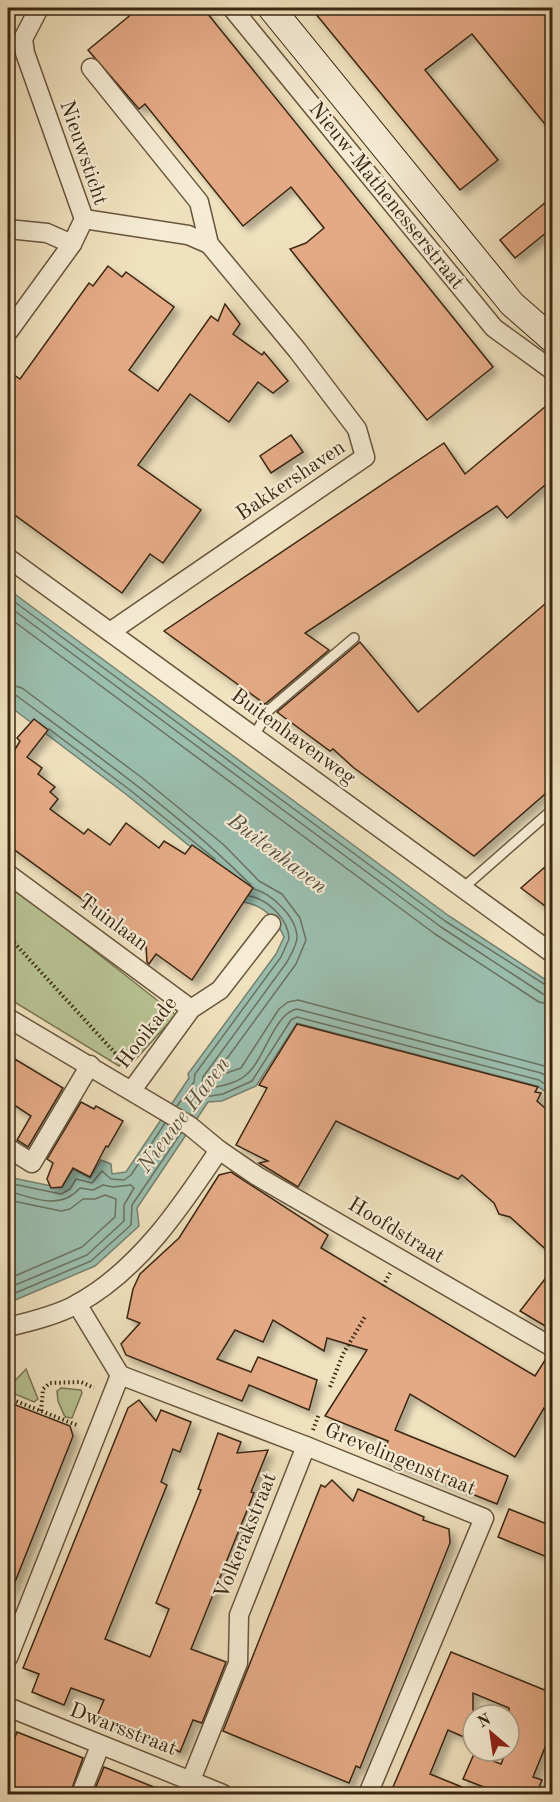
<svg xmlns="http://www.w3.org/2000/svg" width="560" height="1802" font-family="'Old Standard TT',serif">
<defs>
<filter id="shadow"><feDropShadow dx="5.5" dy="5.5" stdDeviation="3" flood-color="#0004"/></filter>
</defs>
<rect width="100%" height="100%" fill="#f1e2bf"/>
<filter id="stains"><feTurbulence type="fractalNoise" baseFrequency=".00333" numOctaves="4"/><feColorMatrix values="0 0 0 0 .2 0 0 0 0 .09 0 0 0 0 .02 0 0 0 .5 -.17"/></filter>
<radialGradient id="worn" r=".72"><stop offset=".6" stop-color="#630" stop-opacity="0"/><stop offset="1" stop-color="#630" stop-opacity=".3"/></radialGradient>
<!-- green -->
<g fill="#b8c393" stroke="#797552" stroke-width="1.5">
<polygon points="8,883 176,1015 134,1061 129,1055 119,1066 8,998"/>
<polygon points="26,1369 38,1399 34,1402 10,1392 9,1387"/>
<polygon points="61,1388 81,1390 82,1393 72,1418 65,1417 58,1401 57,1391"/>
</g>
<!-- water -->
<path fill="#9bbeaf" stroke="#748270" stroke-width="1.5" d="M8 589 449 916 552 984V1096L537 1086 297 1023 256 1086 222 1101 208 1102 137 1208 139 1226 95 1266 8 1303V1177L61 1188 73 1169 90 1178 101 1160 111 1164 112 1174 126 1172 189 1078 188 1074 276 954 284 937C276 918 264 905 243 902L209 862 127 795 8 705Z"/>
<g fill="none" stroke-linecap="round" stroke-linejoin="round">
<!-- shore -->
<g stroke="#6a7260" stroke-width="1.5">
<polyline points="8,597 445,921 552,989"/>
<polyline points="8,606 441,927 543,994 552,996"/>
<polyline points="8,617 435,934 539,1002 552,1005"/>
<polyline points="8,684 22,688 141,777 224,845 259,881 282,894 300,918 306,940 296,964 217,1072 218,1076 241,1068 279,1009 288,1002 298,1000 552,1068"/>
<path d="M8 693 17 696C98 756 180 814 251 885"/>
<polyline points="49,729 130,790 215,859"/>
<path d="M254 889C272 894 295 916 297 935 298 944 291 954 287 962L203 1077 201 1089C215 1088 236 1084 246 1075 264 1061 274 1013 297 1009L541 1073 552 1079"/>
<path d="M177 1106 194 1082 195 1074 281 957 289 939C289 920 268 899 249 896"/>
<polyline points="192,1115 205,1097 223,1094 252,1081 291,1020 297,1017 539,1080 552,1089"/>
<polyline points="8,1183 61,1194 70,1189 76,1179 92,1183 102,1171 111,1179 124,1180 131,1175 165,1123"/>
<path d="M8 1191C33 1198 60 1211 80 1188L93 1190 103 1185 113 1187 131 1185 134 1188 124 1205V1221L87 1255 8 1288"/>
<polyline points="8,1200 61,1211 70,1209 83,1199 95,1199 105,1195 116,1199 115,1217 82,1247 8,1279"/>
<polyline points="8,1296 91,1261 131,1225 132,1205 181,1133"/>
</g>
</g>
<!-- building -->
<g fill="#e4aa86" stroke="#3a2712" stroke-width="1.5" filter="url(#shadow)">
<polygon points="139,8 203,8 493,367 427,420 290,249 306,243 324,228 291,187 243,226 145,104 139,109 88,50"/>
<polygon points="311,8 552,8 552,133 472,34 425,70 498,160 460,190"/>
<polygon points="552,197 552,228 515,258 500,240"/>
<polygon points="108,266 122,277 126,272 174,307 129,370 158,391 211,316 218,321 225,304 240,324 233,334 262,355 264,352 288,381 273,393 258,382 229,422 190,394 138,465 201,510 163,563 150,554 122,593 8,510 8,385 14,375 20,379 89,283 93,286"/>
<polygon points="552,401 552,479 507,518 497,506 305,633 329,650 265,704 164,631 444,443 465,474"/>
<polygon points="291,435 303,452 271,473 260,456"/>
<polygon points="552,598 552,788 474,856 354,768 333,749 330,751 277,712 360,642 418,712"/>
<polygon points="34,719 48,730 27,757 42,768 38,774 55,787 50,792 58,799 50,809 84,834 88,829 110,845 126,823 159,848 164,841 185,854 192,845 253,888 192,980 156,954 149,964 147,962 146,946 8,845 8,784 13,777 8,773 8,761 20,741 17,738"/>
<polygon points="552,861 552,911 521,888"/>
<polygon points="297,1024 538,1087 535,1092 541,1093 537,1101 552,1114 552,1255 510,1217 499,1214 494,1203 462,1175 458,1179 336,1121 298,1187 259,1163 268,1161 236,1145 267,1088 259,1085"/>
<polygon points="8,1055 63,1088 28,1147 17,1140 31,1116 8,1101"/>
<polygon points="81,1102 94,1109 96,1106 123,1121 108,1147 106,1146 90,1177 73,1168 62,1187 51,1188 47,1179 53,1163 47,1159"/>
<polygon points="231,1172 328,1235 321,1248 535,1376 547,1357 552,1358 552,1413 544,1408 515,1457 410,1394 395,1430 508,1476 497,1504 382,1458 388,1441 325,1416 367,1350 327,1338 324,1351 273,1320 263,1342 235,1330 217,1359 251,1372 258,1357 317,1380 309,1410 249,1385 242,1401 126,1355 121,1344 140,1323 127,1318 133,1289 140,1274 179,1238 219,1175"/>
<polygon points="552,1270 552,1330 520,1311"/>
<polygon points="139,1400 156,1421 161,1410 191,1422 180,1452 173,1449 161,1482 167,1485 105,1639 150,1657 169,1609 156,1603 201,1490 198,1489 218,1433 241,1442 237,1453 268,1450 251,1492 254,1493 191,1649 226,1662 202,1723 193,1720 180,1752 96,1718 104,1700 71,1688 64,1705 32,1692 39,1674 23,1668 128,1408"/>
<polygon points="8,1402 70,1426 73,1436 9,1597"/>
<polygon points="332,1480 353,1501 358,1489 424,1517 423,1520 449,1529 450,1543 360,1768 356,1766 349,1783 223,1731 321,1485 325,1487"/>
<polygon points="509,1509 552,1526 552,1559 498,1537"/>
<polygon points="451,1652 552,1693 552,1730 533,1777 542,1780 536,1794 502,1794 463,1779 474,1754 501,1764 506,1751 509,1751 509,1708 473,1693 473,1741 448,1730 430,1774 479,1794 390,1794"/>
<polygon points="17,1732 83,1758 70,1794 8,1794 8,1756"/>
<polygon points="104,1767 171,1794 93,1794"/>
</g>
<g fill="none" stroke-linecap="round" stroke-linejoin="round">
<defs>
<g id="lane">
<polyline points="254,736 269,710 354,638"/>
<polyline points="463,888 552,810"/>
</g>
<g id="street">
<polyline points="232,8 494,328 552,370"/>
<polyline points="91,68 199,202 209,244 297,350 357,429 365,457 110,632"/>
<polyline points="84,219 188,235 209,244"/>
<polyline points="8,229 47,233 72,244"/>
<polyline points="8,332 72,244 84,219 25,53 23,39 39,8"/>
<polyline points="8,558 552,953"/>
<polyline points="8,874 191,1009"/>
<polyline points="8,1018 190,1126 219,1150 257,1176 552,1347"/>
<polyline points="132,1090 191,1009 220,990 271,924"/>
<polyline points="8,1148 32,1163 90,1065"/>
<polyline points="77,1304 120,1375"/>
<path d="M8 1327C29 1322 58 1315 77 1304 139 1270 181 1207 219 1150"/>
<polyline points="120,1375 306,1446 484,1518 368,1794"/>
<polyline points="8,1658 120,1375"/>
<polyline points="8,1707 223,1794"/>
<polyline points="191,1780 238,1663 239,1615 306,1446"/>
<polyline points="81,1794 100,1746"/>
</g>
<polyline id="secondary" points="271,8 512,304 552,339"/>
</defs>
<!-- lane casing -->
<use href="#lane" stroke="#68563d" stroke-width="12"/>
<!-- street casing -->
<use href="#street" stroke="#68563d" stroke-width="21"/>
<!-- secondary casing -->
<use href="#secondary" stroke="#3a2712" stroke-width="28"/>
<!-- path -->
<g stroke="#3a2712" stroke-width="4" stroke-dasharray="1.5 3" stroke-linecap="butt">
<polyline points="8,936 127,1066"/>
<polyline points="383,1286 390,1273"/>
<polyline points="330,1387 343,1354 366,1315"/>
<polyline points="8,1398 79,1426"/>
<polyline points="41,1411 43,1389 50,1383 81,1382 94,1388"/>
<polyline points="313,1430 319,1414"/>
</g>
<!-- lane -->
<use href="#lane" stroke="#f6ecd5" stroke-width="9"/>
<!-- street -->
<use href="#street" stroke="#f6ecd5" stroke-width="18"/>
<!-- secondary -->
<use href="#secondary" stroke="#f6ecd5" stroke-width="26"/>
</g>
<g text-anchor="middle" dominant-baseline="central" stroke-width="4.5" stroke-linejoin="round" paint-order="stroke">
<!-- street labels -->
<g font-size="21" fill="#3a2712" stroke="#f6ecd5">
<text transform="translate(83 153) rotate(71)">Nieuwsticht</text>
<text transform="translate(386 196) rotate(51)">Nieuw-Mathenesserstraat</text>
<text transform="translate(291 481) rotate(-34)">Bakkershaven</text>
<text transform="translate(293 737) rotate(36)">Buitenhavenweg</text>
<text transform="translate(113 923) rotate(36)">Tuinlaan</text>
<text transform="translate(147 1033) rotate(-52)">Hooikade</text>
<text transform="translate(396 1231) rotate(31)">Hoofdstraat</text>
<text transform="translate(400 1460) rotate(22)">Grevelingenstraat</text>
<text transform="translate(246 1536) rotate(-68)">Volkerakstraat</text>
<text transform="translate(123 1730) rotate(21)">Dwarsstraat</text>
</g>
<!-- water labels -->
<g font-size="22" font-style="italic" fill="#575441" stroke="#f6ecd5">
<text transform="translate(277 854) rotate(37)">Buitenhaven</text>
<text transform="translate(184 1115) rotate(-53)">Nieuwe Haven</text>
</g>
</g>
<!-- margin -->
<rect width="560" height="1802" fill="none" stroke="#f1e2bf" stroke-width="30"/>
<rect x="9" y="9" width="542" height="1784" fill="none" stroke="#3a2712" stroke-width="3"/>
<rect x="15" y="15" width="530" height="1772" fill="none" stroke="#3a2712" stroke-width="1.5"/>
<!-- north arrow -->
<g transform="translate(491 1733) rotate(331)"><circle r="28" fill="#f6ecd5" stroke="#ab9d87" stroke-width="1.5"/>
<path d="M0-4.5L10 22L0 15L-10 22Z" fill="#8f2418"/>
<text y="-9" font-size="16" font-weight="bold" text-anchor="middle" fill="#3a2712">N</text>
</g>
<rect width="100%" height="100%" filter="url(#stains)"/>
<rect width="100%" height="100%" fill="url(#worn)"/>
</svg>
